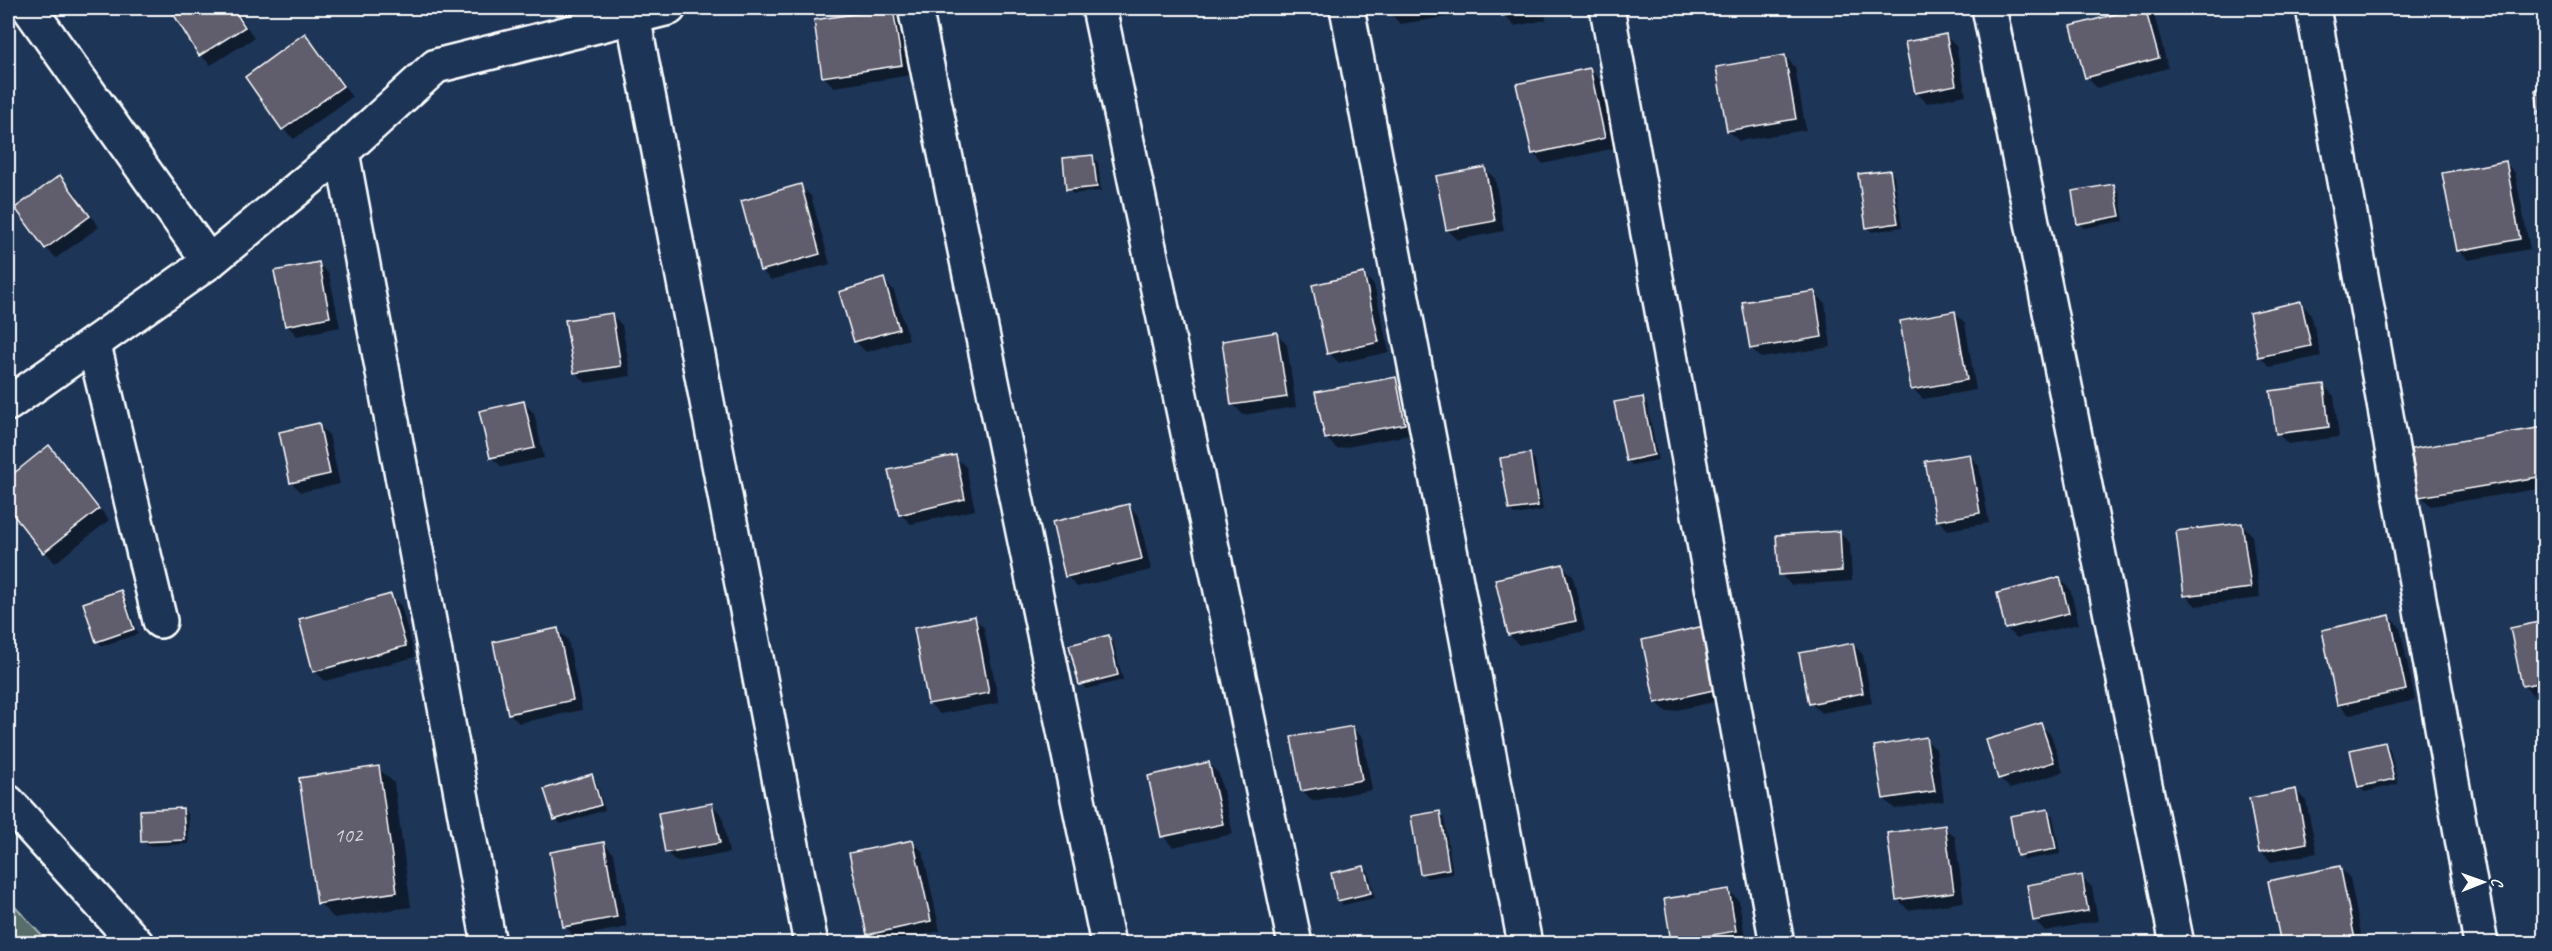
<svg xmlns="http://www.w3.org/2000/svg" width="2552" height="951" font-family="Caveat,sans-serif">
<rect width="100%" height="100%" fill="#1d3557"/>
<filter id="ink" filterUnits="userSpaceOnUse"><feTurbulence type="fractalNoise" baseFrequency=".0167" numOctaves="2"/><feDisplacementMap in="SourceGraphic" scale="12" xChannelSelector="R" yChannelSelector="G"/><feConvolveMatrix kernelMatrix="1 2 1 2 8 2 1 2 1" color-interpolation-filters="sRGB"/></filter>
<g filter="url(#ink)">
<!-- green -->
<polygon fill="#576d69" stroke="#abb6b4" stroke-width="1.5" points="8,899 49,943 8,943"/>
<!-- shadow -->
<g fill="#0007">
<polygon points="178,8 235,8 254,38 211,65 200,55 173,11"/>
<polygon points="892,8 903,19 912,75 834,87 824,77"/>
<polygon points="1389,8 1472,8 1473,13 1400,24 1390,13"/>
<polygon points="1502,8 1544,8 1546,20 1514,26 1504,15"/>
<polygon points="2144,8 2155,18 2168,68 2097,88 2087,77 2073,27"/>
<polygon points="2198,8 2229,8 2202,12"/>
<polygon points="305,35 315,45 352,97 294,139 283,129"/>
<polygon points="1946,36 1956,46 1966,95 1927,103 1917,93"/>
<polygon points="1785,56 1795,67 1806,130 1739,141 1728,131"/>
<polygon points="1589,69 1600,80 1615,148 1543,164 1533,153"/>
<polygon points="2544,90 2544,135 2536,91"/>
<polygon points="1093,157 1098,162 1101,191 1073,194 1068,189"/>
<polygon points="2505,162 2515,173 2530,249 2469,260 2459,250"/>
<polygon points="1485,169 1495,179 1504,231 1457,240 1447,229"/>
<polygon points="1889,171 1894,176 1902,227 1872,232 1867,227"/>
<polygon points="60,177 71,187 99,227 56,258 46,248"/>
<polygon points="800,186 811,196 830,264 771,280 761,270"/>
<polygon points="2113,186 2119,191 2124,221 2084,228 2079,223"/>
<polygon points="318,263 329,274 340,327 297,336 287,325"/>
<polygon points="1364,275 1374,285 1389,352 1339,363 1329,353"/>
<polygon points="884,280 894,291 909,339 866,352 856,342 841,293"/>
<polygon points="1814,292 1825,303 1831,347 1761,358 1751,348"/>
<polygon points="2301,303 2311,314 2321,356 2270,367 2259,356"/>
<polygon points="1955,313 1965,323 1976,390 1923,399 1913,389"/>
<polygon points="612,315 622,325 631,376 586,383 576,373"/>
<polygon points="1277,334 1287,345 1296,407 1243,415 1233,404"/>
<polygon points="1396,379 1406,389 1414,434 1337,449 1326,438"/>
<polygon points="2323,385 2334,396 2339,437 2288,444 2277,433"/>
<polygon points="1642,398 1647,403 1658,460 1632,465 1627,460"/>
<polygon points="523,402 534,413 544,458 502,467 491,457"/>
<polygon points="318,425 329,435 340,484 301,492 291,482"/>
<polygon points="2544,428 2544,488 2431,506 2421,496 2413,450"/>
<polygon points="49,447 109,520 55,563 8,506 8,480"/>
<polygon points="1530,455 1535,460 1543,510 1515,515 1510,510"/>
<polygon points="1969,455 1979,466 1989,523 1948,530 1938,520"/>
<polygon points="955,457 966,467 975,510 911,524 900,514"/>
<polygon points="1128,506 1139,516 1151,570 1077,587 1067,576"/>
<polygon points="2242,524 2252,535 2260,598 2196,606 2185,595"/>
<polygon points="1839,532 1850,543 1852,581 1791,585 1780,574"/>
<polygon points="1563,566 1573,576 1585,631 1519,645 1509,635"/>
<polygon points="2060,579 2070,589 2079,624 2017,638 2006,628"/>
<polygon points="120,592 125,597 138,634 102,646 97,641"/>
<polygon points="391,596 401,606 415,657 325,681 315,671"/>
<polygon points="2390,617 2400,627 2415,700 2349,715 2338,704"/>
<polygon points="974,618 984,628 999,703 940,714 930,704"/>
<polygon points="2544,623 2544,694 2534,696 2523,685 2512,629"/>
<polygon points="1704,628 1728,699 1667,712 1656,702"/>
<polygon points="558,630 568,640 582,710 519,723 509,713"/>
<polygon points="1108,636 1113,641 1123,680 1086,689 1081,684"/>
<polygon points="1853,644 1863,655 1872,703 1821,713 1811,703"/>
<polygon points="2041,725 2051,735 2063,772 2010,789 2000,778"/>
<polygon points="1352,728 1363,738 1372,790 1312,801 1302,790"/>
<polygon points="1925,739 1936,749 1944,801 1895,809 1884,799"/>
<polygon points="2385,744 2390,749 2398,784 2365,792 2359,787 2352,752"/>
<polygon points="1209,764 1219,774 1233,834 1173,847 1163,836"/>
<polygon points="378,768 394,783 411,907 334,918 319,903"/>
<polygon points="591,776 596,781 605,810 561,824 556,819"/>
<polygon points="2296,791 2306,801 2317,853 2271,862 2261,851"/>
<polygon points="712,805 722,815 729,853 677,862 666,852"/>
<polygon points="183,809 188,814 189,844 148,846 143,841"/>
<polygon points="2048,811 2053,816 2060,854 2024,860 2019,855"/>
<polygon points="1439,813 1444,818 1453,874 1427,878 1422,873"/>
<polygon points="1944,827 1955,837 1964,902 1908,910 1898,899"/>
<polygon points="912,841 923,852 940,931 878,944 868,934"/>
<polygon points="604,844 614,854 627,927 575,937 565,926"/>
<polygon points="1364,867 1369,872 1375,898 1343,905 1338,900"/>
<polygon points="2339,867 2350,878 2363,944 2283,944"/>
<polygon points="2081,877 2092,887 2098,921 2045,931 2035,920"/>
<polygon points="1729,890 1739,901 1746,942 1675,944 1673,941"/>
</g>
<!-- building -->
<g fill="#615d6d" stroke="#fff" stroke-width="1.5">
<polygon points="175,8 233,8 245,27 199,56 171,10"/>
<polygon points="893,8 902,65 822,77 814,20"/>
<polygon points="1387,8 1431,8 1388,14"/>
<polygon points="1501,8 1536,8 1537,10 1502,16"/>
<polygon points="2138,8 2145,8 2159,58 2085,78 2071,26"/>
<polygon points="305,33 343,86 282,130 245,77"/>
<polygon points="1946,34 1956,85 1915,93 1905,42"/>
<polygon points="1785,55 1796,119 1727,131 1716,67"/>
<polygon points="1590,68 1605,138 1532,154 1516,84"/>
<polygon points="2544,88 2544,143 2535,90"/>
<polygon points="1093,155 1097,187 1066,190 1063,158"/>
<polygon points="2506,161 2520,239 2457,251 2442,173"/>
<polygon points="1485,167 1495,221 1446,230 1436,176"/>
<polygon points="1890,170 1898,223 1866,228 1858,174"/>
<polygon points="60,175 90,216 45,249 15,208"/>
<polygon points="801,184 820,254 760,271 741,201"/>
<polygon points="2114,184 2120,216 2077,224 2072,191"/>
<polygon points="319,262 330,317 285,326 274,271"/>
<polygon points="1364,273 1379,342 1327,354 1312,285"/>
<polygon points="884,278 899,329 854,342 839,292"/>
<polygon points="1815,291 1822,337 1750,349 1742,302"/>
<polygon points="2301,301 2311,346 2258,357 2249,313"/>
<polygon points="1955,311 1967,380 1911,390 1900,321"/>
<polygon points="612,313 621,366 574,373 565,320"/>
<polygon points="1277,332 1287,397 1231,405 1222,341"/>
<polygon points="1396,377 1405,424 1325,439 1315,392"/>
<polygon points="2324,384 2329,427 2276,434 2270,391"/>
<polygon points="1643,397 1654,455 1626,461 1614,402"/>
<polygon points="524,401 535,448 490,458 479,411"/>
<polygon points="319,423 330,474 290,483 279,432"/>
<polygon points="2544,427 2544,476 2419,497 2411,449"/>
<polygon points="49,445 99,509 43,553 8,508 8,478"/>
<polygon points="1530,453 1538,506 1509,510 1500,458"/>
<polygon points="1970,454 1980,513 1936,521 1925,461"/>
<polygon points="956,455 965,499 899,515 888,470"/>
<polygon points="1129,504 1142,559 1065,577 1052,522"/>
<polygon points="2242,523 2251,588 2184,596 2176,531"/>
<polygon points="1840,531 1842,571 1779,575 1776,535"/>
<polygon points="1563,564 1576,621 1508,635 1495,579"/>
<polygon points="2060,577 2069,613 2005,629 1997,593"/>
<polygon points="121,590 134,629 96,642 83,603"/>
<polygon points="391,594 406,646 313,672 299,619"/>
<polygon points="2390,615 2406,690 2337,705 2322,630"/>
<polygon points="975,616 989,693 928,704 914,628"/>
<polygon points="2544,621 2544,682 2522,686 2510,628"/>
<polygon points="1704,626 1718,689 1655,703 1642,640"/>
<polygon points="558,628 573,700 508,714 493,642"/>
<polygon points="1109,635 1118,675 1079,685 1069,645"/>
<polygon points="1853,643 1863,693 1809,704 1799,653"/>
<polygon points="2041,723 2054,762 1998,779 1986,740"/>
<polygon points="1353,726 1362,780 1301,791 1291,737"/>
<polygon points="1926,737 1935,791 1883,799 1874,746"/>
<polygon points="2385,742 2394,779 2358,787 2350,750"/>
<polygon points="1209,762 1223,824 1161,837 1148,776"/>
<polygon points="379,766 397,892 317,904 299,778"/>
<polygon points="592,774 601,805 554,820 544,789"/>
<polygon points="2296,789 2307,843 2259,852 2249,798"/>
<polygon points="712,803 720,843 665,853 658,813"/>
<polygon points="183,808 185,840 141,842 140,810"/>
<polygon points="2048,809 2056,849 2017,856 2010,816"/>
<polygon points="1440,811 1449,869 1420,874 1411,816"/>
<polygon points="1945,825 1954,892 1896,900 1887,833"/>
<polygon points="913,840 931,921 867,935 849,853"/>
<polygon points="604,842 617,917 563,927 550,852"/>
<polygon points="1364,866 1371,893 1337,901 1331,873"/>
<polygon points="2340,866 2356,944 2281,944 2268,881"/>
<polygon points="2082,875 2088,911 2033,921 2027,885"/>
<polygon points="1729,889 1736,931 1671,942 1664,899"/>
</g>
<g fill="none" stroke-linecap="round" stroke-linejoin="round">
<defs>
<g id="minor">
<polyline points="29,8 209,262"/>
<polyline points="915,8 1108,944"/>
<polyline points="1099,8 1295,944"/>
<polyline points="1347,8 1525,944"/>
<polyline points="1607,8 1777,944"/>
<polyline points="1989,8 2177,944"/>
<polyline points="2313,8 2481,944"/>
<polyline points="633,16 811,944"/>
<polyline points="342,152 489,944"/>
<polyline points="94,345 160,621"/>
<polyline points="8,404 209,262 342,152 436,66 669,8"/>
<polyline points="8,802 137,944"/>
</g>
</defs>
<!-- minor casing -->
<use href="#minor" stroke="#fff" stroke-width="38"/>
<!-- minor -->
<use href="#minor" stroke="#1d3557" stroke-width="33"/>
</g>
</g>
<g text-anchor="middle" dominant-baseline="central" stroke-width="6" stroke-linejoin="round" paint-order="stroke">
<!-- number labels -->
<g font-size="21" fill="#d8d6da">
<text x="348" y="835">102</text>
</g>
</g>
<!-- margin -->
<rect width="2552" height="951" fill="none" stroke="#1d3557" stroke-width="30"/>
<rect x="15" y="15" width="2522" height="921" fill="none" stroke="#fff" stroke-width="2" filter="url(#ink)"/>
<!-- north arrow -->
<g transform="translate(2483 882) rotate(89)" stroke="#1d3557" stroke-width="4.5" paint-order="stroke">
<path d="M0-4.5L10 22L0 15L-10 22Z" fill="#ffffff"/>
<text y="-9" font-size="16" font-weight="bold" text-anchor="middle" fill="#ffffff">С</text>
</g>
</svg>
